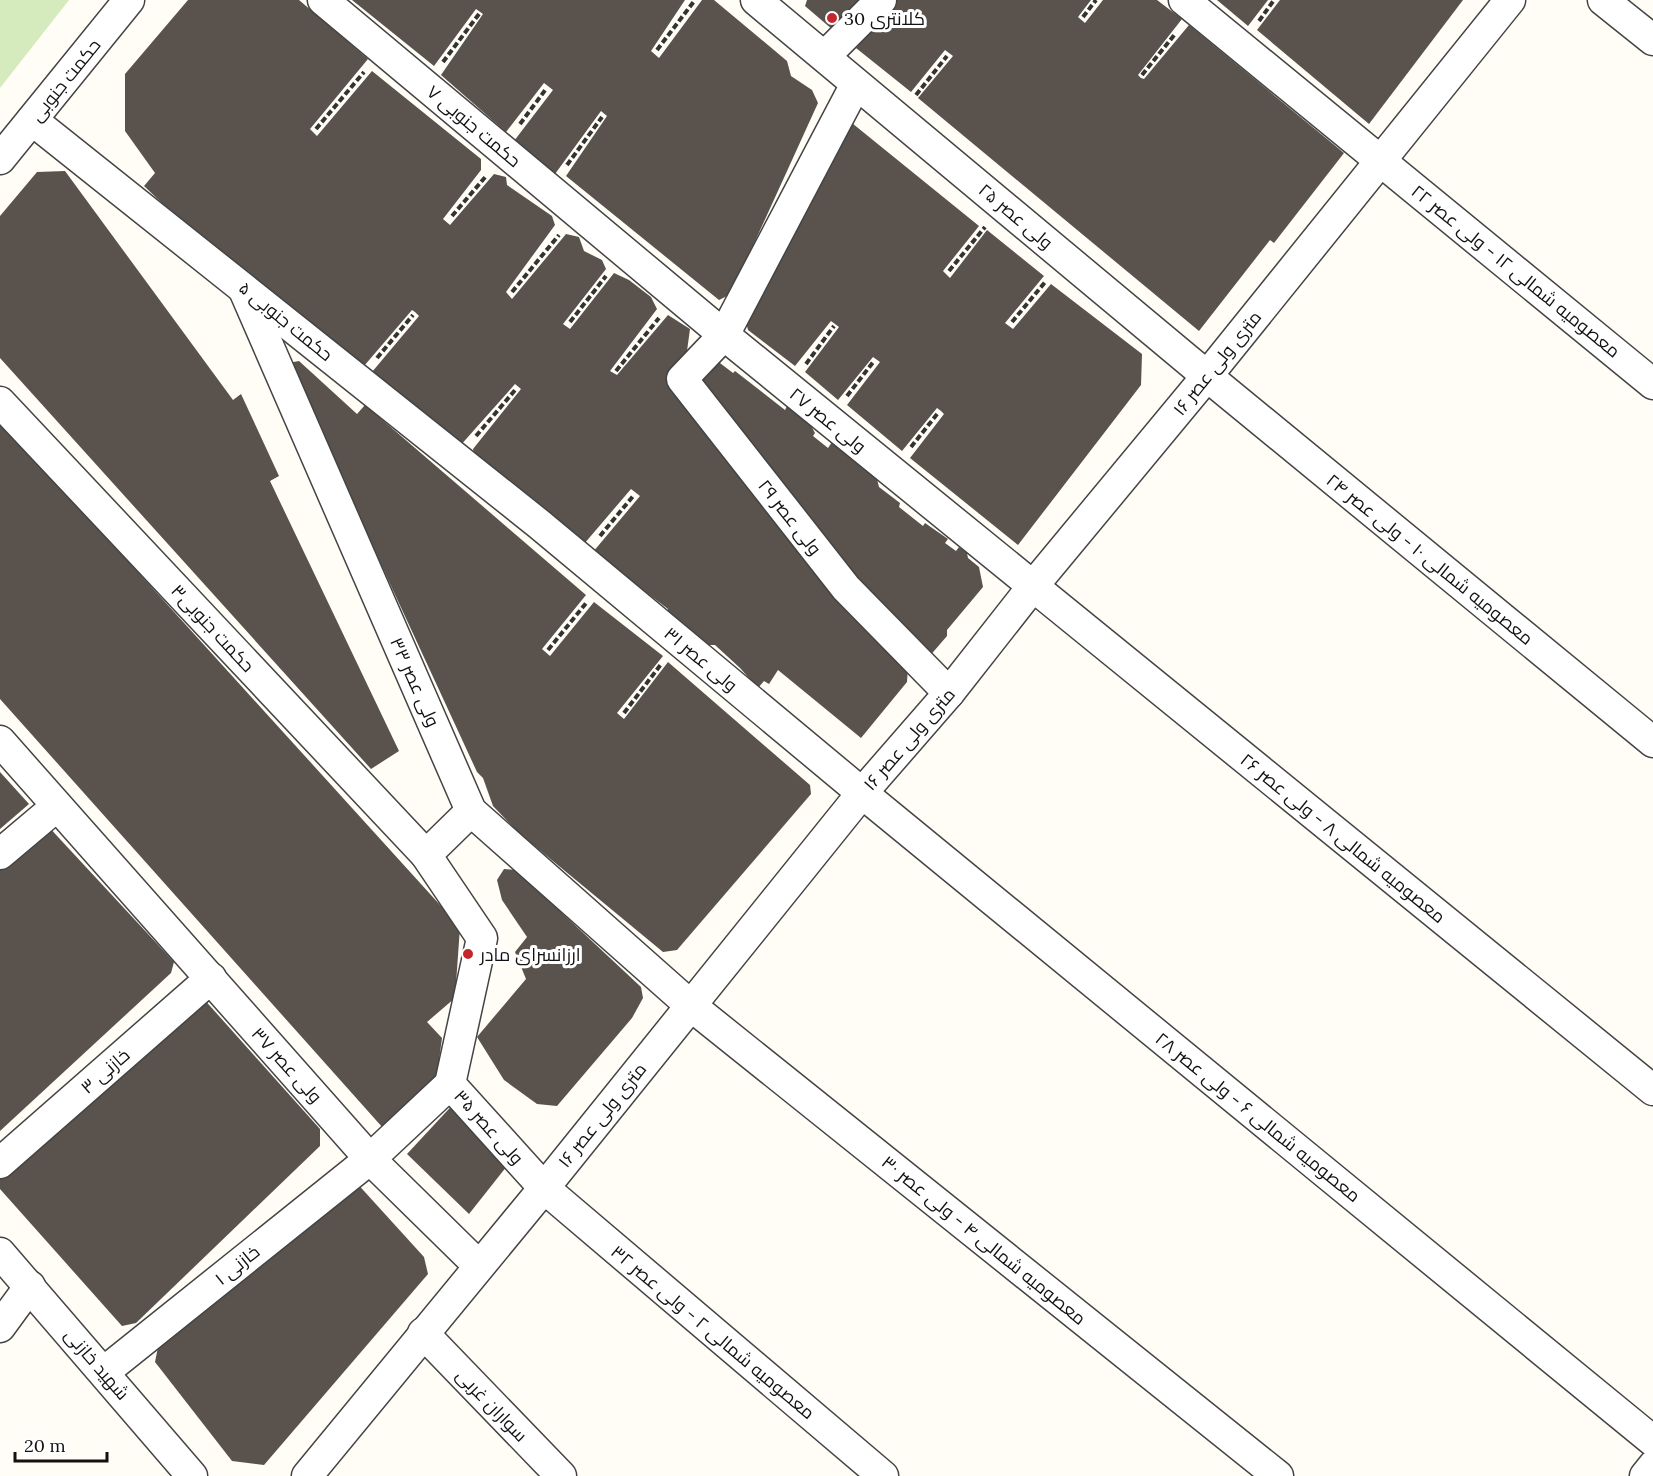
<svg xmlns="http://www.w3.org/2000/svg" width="1653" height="1476" font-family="Lora,Cairo,serif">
<rect width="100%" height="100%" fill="#fffdf5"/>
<!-- green -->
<polygon fill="#d5ebbd" points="0,0 69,0 0,88"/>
<!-- building -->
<g fill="#5a524d">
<polygon points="188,0 299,0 368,59 310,129 317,136 372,71 481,159 481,170 443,219 450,225 494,174 506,177 507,185 552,216 555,225 506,292 512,299 566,234 579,237 584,251 602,260 606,269 563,324 570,329 614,273 629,280 651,297 657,309 610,371 617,375 668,315 690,329 687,351 667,373 675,379 908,667 907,682 861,738 778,670 769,684 764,681 758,688 740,668 715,645 703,645 666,613 668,609 593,552 640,496 631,489 584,544 476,460 473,449 521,389 515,384 459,447 372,372 419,316 415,312 412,310 364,366 163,204 144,186 155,173 125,131 125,74"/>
<polygon points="352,0 685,0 651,51 659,58 702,0 714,0 787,61 791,76 812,90 818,103 731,294 719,300 566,176 607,116 601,111 555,174 514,141 553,90 544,83 506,132 441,75 483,14 476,9 434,66"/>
<polygon points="807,0 862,0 833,30 805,6"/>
<polygon points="897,0 1091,0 1078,17 1085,23 1103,0 1157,0 1182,19 1138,75 1141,78 1144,79 1189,25 1344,153 1274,243 1270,240 1199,331 918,98 953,56 945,50 911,92 856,48"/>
<polygon points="1217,0 1268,0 1248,26"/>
<polygon points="1280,0 1463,0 1369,124 1257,30"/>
<polygon points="842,115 979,226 943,271 950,278 987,230 1044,276 1005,323 1013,329 1051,284 1142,354 1141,385 1018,545 910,458 944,414 941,411 937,408 902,451 847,405 880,362 873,357 838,400 805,372 839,327 831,321 795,366 748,330 746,322"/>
<polygon points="65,171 233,400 241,394 279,476 270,481 399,751 371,769 0,358 0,216 37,172"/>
<polygon points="716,360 733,373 735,371 785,410 787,406 808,420 815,433 813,436 828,448 832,442 869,463 876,475 879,487 900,503 899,507 923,526 925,523 948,539 945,543 956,551 959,547 967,553 968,558 979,567 983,587 947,630 947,636 928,658 844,567 700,377"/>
<polygon points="299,361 357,414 365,405 586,595 542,649 550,656 594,602 663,656 617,713 624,719 668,662 810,785 811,794 677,950 663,952 519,833 493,806 483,778 477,772 288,363"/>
<polygon points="0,420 460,927 455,998 427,1022 442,1038 436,1083 383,1128 0,699"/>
<polygon points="0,772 29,804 0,829"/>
<polygon points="46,824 174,962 171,973 0,1131 0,863"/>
<polygon points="504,869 516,870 641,987 643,998 632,1018 557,1106 537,1104 504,1080 477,1037 526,979 515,952 527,937 502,900 497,880"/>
<polygon points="202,997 320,1129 320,1146 136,1323 122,1326 0,1189 0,1173"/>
<polygon points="459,1098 507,1166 469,1214 407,1154"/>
<polygon points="354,1180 424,1257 428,1274 264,1465 232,1461 155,1362 158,1347"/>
</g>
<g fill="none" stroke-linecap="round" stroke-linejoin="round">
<defs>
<g id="minor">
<polyline points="323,0 724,335 1653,1090"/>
<polyline points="756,0 1207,376 1653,742"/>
<polyline points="1184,0 1653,384"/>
<polyline points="1603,0 1653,40"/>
<polyline points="825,56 881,0"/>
<polyline points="856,84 724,335 682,379 846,588 949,693"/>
<polyline points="32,120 539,524 862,793 1653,1441"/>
<polyline points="0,159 129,0"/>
<polyline points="244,290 471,811 690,1005 1278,1476"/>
<polyline points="0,402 426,855"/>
<polyline points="0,741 370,1159 478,1265"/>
<polyline points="471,811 426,855 482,938 450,1084 544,1188 883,1476"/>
<polyline points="0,854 57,806"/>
<polyline points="0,1163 211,978"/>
<polyline points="0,1253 192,1476"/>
<polyline points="0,1327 30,1286"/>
<polyline points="423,1333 561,1476"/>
<polyline points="104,1372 370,1159 450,1084"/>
<polyline points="307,1476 544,1188 862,793 949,693 1033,586 1207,376 1510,0"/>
<polyline points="1645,1476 1653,1466"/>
</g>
</defs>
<!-- minor casing -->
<use href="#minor" stroke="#444" stroke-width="33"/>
<!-- path -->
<g stroke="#333" stroke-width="4" stroke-dasharray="6 3" stroke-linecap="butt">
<polyline points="1083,17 1096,0"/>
<polyline points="1259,21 1274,0"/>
<polyline points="657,50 695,0"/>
<polyline points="443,62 479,14"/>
<polyline points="1142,75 1176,33"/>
<polyline points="916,95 947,56"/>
<polyline points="520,124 546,89"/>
<polyline points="316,129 364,72"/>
<polyline points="567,165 602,117"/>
<polyline points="452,216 487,175"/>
<polyline points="949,271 985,227"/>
<polyline points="512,292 559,235"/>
<polyline points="570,322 606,276"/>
<polyline points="1012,322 1046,281"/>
<polyline points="377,358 413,315"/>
<polyline points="806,364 834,326"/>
<polyline points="616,371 659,318"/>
<polyline points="847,396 874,361"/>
<polyline points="476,436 516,389"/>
<polyline points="911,447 938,413"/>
<polyline points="600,536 634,495"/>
<polyline points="548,650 587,602"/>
<polyline points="624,713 662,663"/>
</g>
<!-- minor -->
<use href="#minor" stroke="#fff" stroke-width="30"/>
</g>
<!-- markers -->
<g fill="#c4262e" stroke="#fff" stroke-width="2">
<circle cx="832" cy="18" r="6"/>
<circle cx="468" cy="954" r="6"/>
</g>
<g text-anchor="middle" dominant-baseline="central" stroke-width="6" stroke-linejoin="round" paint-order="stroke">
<!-- poi labels -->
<g font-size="18" fill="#111" stroke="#fff" text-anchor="start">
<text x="844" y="18">کلانتری 30</text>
<text x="480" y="954">ارزانسرای مادر</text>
</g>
<!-- street labels -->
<g font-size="18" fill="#111" stroke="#fff">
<text transform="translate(65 80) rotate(-51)">حکمت جنوبی</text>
<text transform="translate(474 126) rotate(40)">حکمت جنوبی ۷</text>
<text transform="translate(1016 216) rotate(40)">ولی عصر ۲۵</text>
<text transform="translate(1516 271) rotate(39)">معصومیه شمالی ۱۲ - ولی عصر ۲۲</text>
<text transform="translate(286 321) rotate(39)">حکمت جنوبی ۵</text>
<text transform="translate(1217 363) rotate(-51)">۱۶ متری ولی عصر</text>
<text transform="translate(828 420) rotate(39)">ولی عصر ۲۷</text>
<text transform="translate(790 517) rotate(52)">ولی عصر ۲۹</text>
<text transform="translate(1430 559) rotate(39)">معصومیه شمالی ۱۰ - ولی عصر ۲۴</text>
<text transform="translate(213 628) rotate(47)">حکمت جنوبی۳</text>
<text transform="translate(701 659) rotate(40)">ولی عصر ۳۱</text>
<text transform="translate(415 682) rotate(66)">ولی عصر ۳۳</text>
<text transform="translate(909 739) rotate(-49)">۱۶ متری ولی عصر</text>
<text transform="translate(1343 838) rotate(39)">معصومیه شمالی ۸ - ولی عصر ۲۶</text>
<text transform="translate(287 1065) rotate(48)">ولی عصر ۳۷</text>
<text transform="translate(105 1071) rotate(-41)">خازنی ۳</text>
<text transform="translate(602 1115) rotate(-51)">۱۶ متری ولی عصر</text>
<text transform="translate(1258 1117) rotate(39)">معصومیه شمالی ۶ - ولی عصر ۲۸</text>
<text transform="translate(489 1127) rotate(48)">ولی عصر ۳۵</text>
<text transform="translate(984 1240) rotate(39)">معصومیه شمالی ۴ - ولی عصر ۳۰</text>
<text transform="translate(237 1265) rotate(-39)">خازنی ۱</text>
<text transform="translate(713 1332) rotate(40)">معصومیه شمالی ۲ - ولی عصر ۳۲</text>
<text transform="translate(97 1364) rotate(49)">شهید خازنی</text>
<text transform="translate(492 1405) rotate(46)">سواران غربی</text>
</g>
</g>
<!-- scale -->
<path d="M15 1452v9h92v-9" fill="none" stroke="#111111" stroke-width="3"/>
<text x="24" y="1452" font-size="18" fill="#111111" stroke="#ffffff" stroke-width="4.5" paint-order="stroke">20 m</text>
</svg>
